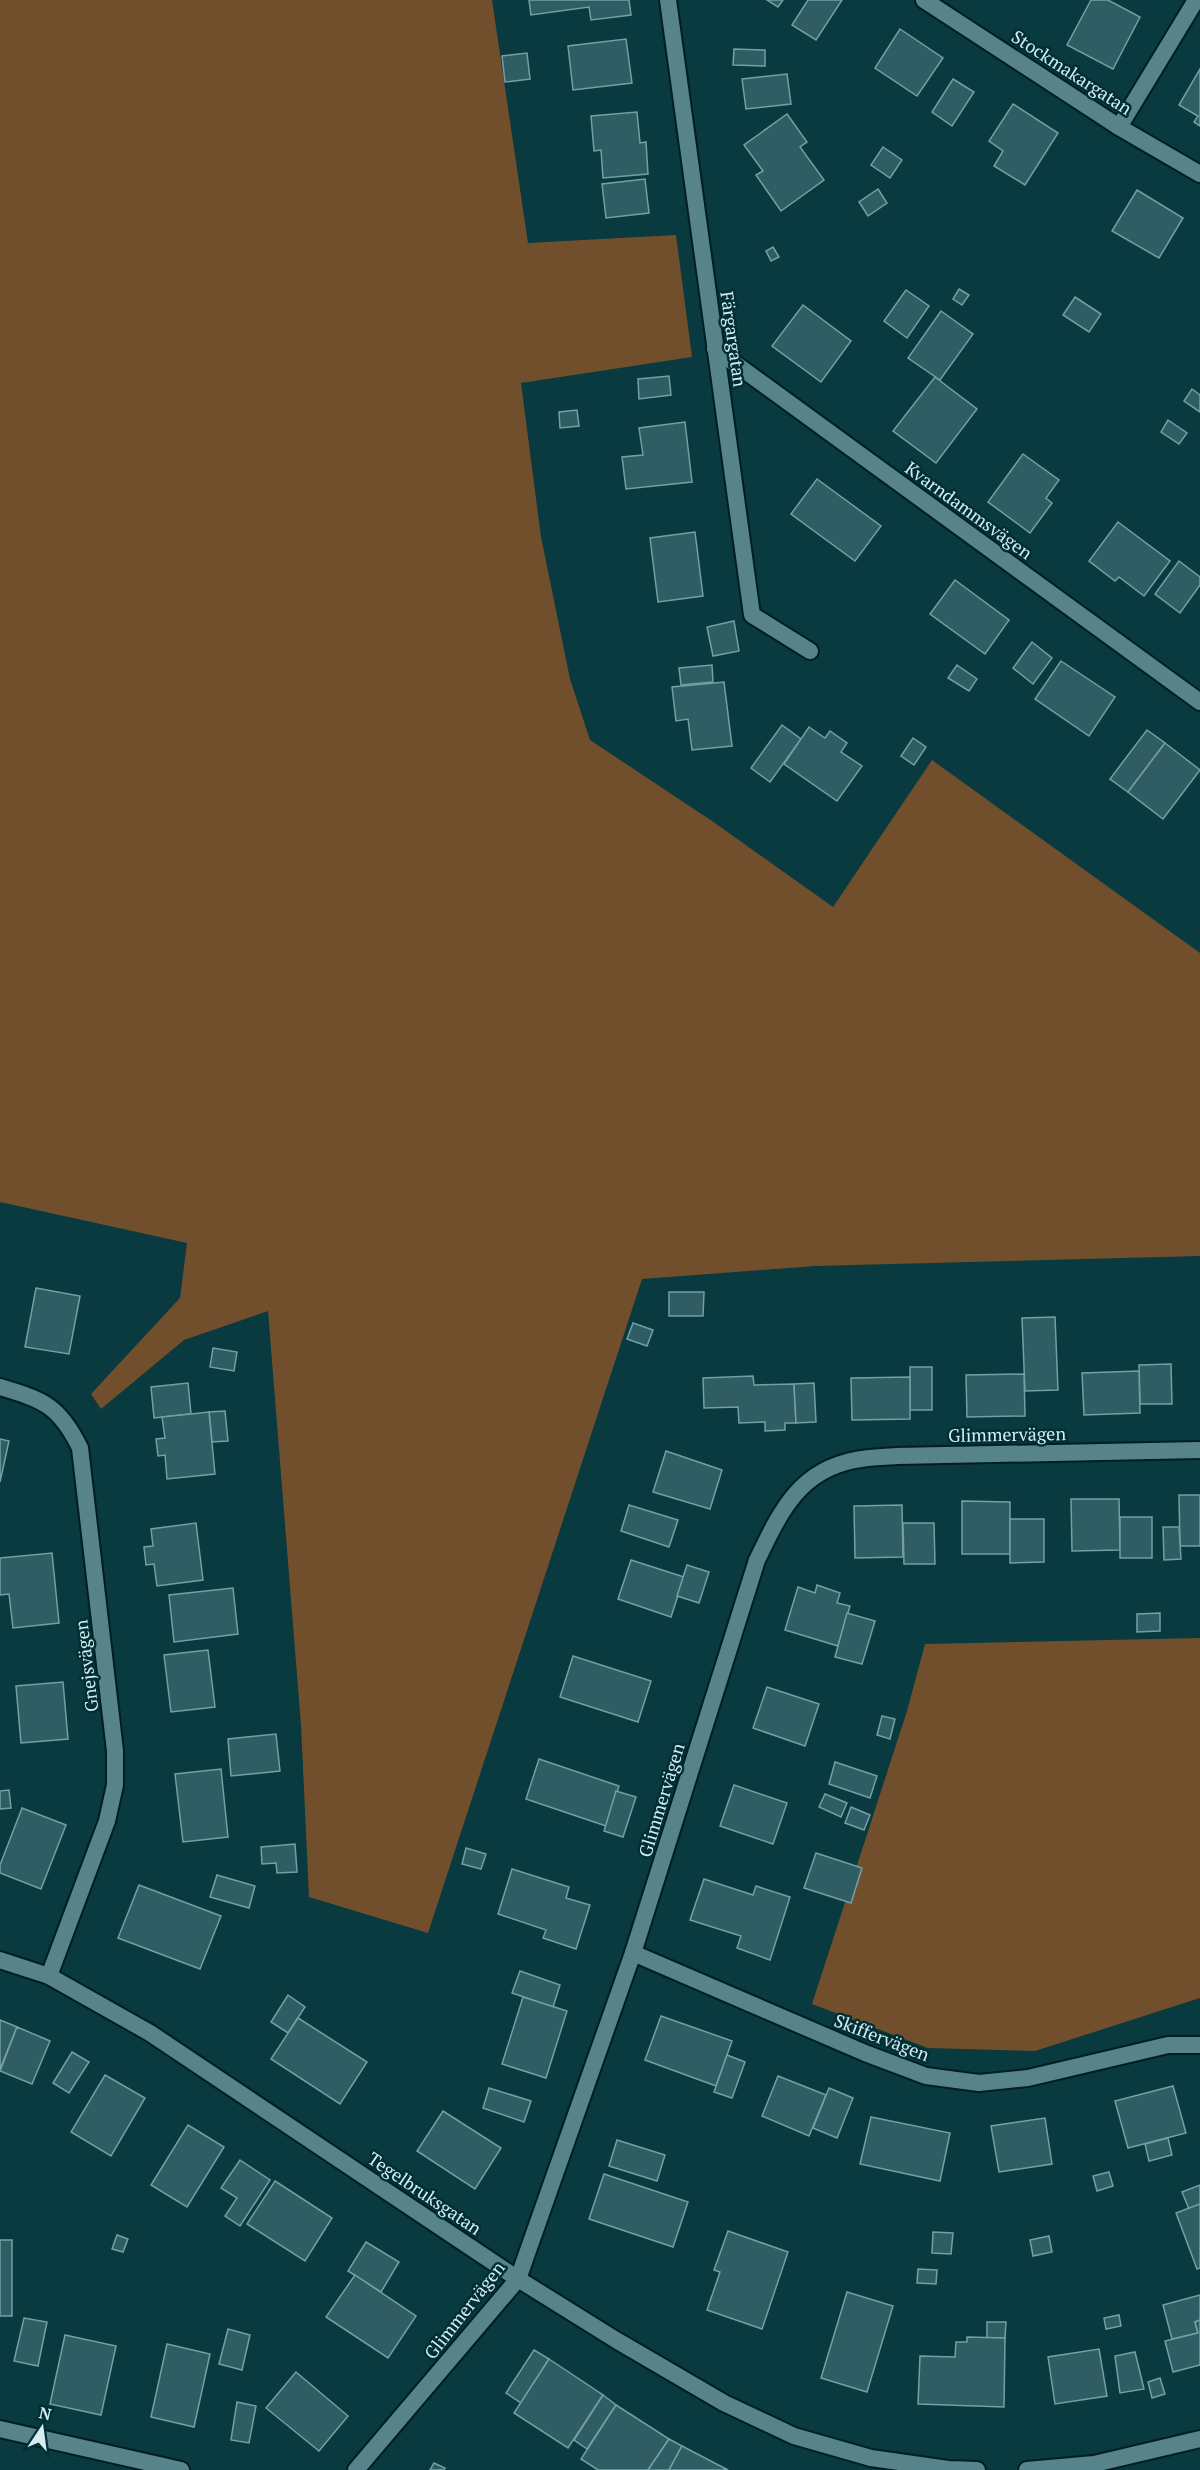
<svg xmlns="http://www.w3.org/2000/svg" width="1200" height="2470" font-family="'PT Serif',serif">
<rect width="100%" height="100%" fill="#083a3f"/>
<!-- green -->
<g fill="#714f2d">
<polygon points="0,0 492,0 528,243 676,235 692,357 521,383 541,537 570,679 590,740 712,821 833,907 932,760 1200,953 1200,1256 815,1266 642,1279 428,1933 309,1897 301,1725 268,1311 184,1340 101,1409 91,1394 180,1298 187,1243 0,1202"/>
<polygon points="1200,1638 1200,1998 1035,2051 928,2048 812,2004 907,1711 925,1644"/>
</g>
<!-- building -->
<g fill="#305d63" stroke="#73a0a6" stroke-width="1.5">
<polygon points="529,0 629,0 631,15 591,20 589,7 531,15"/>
<polygon points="767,0 783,0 778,7"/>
<polygon points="808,0 842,0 816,40 792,25"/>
<polygon points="1091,0 1108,0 1140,17 1113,69 1067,45"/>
<polygon points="900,29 943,58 917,96 875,68"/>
<polygon points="626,39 632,83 573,90 568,46"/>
<polygon points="734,49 765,50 765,66 733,65"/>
<polygon points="527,53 530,79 505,82 502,56"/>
<polygon points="1200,69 1200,126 1194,122 1198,116 1179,105"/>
<polygon points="787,74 791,104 746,109 742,79"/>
<polygon points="953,79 974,92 952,126 932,112"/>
<polygon points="1013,104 1058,133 1025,185 994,166 1003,151 989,141"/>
<polygon points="637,112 640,143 646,142 648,174 603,178 601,150 594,151 591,116"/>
<polygon points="787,114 807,142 800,147 824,180 781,211 756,175 763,171 744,145"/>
<polygon points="883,147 902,160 890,178 871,165"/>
<polygon points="645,179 649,213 606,218 602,184"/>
<polygon points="878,189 887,203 868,216 859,202"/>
<polygon points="1137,190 1183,218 1159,258 1112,231"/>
<polygon points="773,247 779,257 771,261 766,251"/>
<polygon points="959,289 969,295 962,305 953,299"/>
<polygon points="906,290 929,306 907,338 884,321"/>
<polygon points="1075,297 1101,314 1089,332 1063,315"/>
<polygon points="803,305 851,341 821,382 772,346"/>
<polygon points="941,311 973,334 940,380 908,358"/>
<polygon points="669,376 671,395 639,399 638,379"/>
<polygon points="935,377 977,409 936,463 893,431"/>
<polygon points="1192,389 1200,395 1200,412 1184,401"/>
<polygon points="577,410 579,426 560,428 559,412"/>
<polygon points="1168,420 1187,433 1179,444 1161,432"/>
<polygon points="685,422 692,482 626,489 622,457 643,455 639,428"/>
<polygon points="1023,454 1059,480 1046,498 1052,503 1030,533 988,502"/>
<polygon points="817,479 881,526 855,561 791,514"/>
<polygon points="1118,522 1170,561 1144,596 1119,577 1115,581 1089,561"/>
<polygon points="695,532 703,596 658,602 650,538"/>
<polygon points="1179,561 1200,577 1200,585 1180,613 1155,594"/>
<polygon points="955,580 1009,620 985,654 930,614"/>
<polygon points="734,621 739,651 713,656 707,627"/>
<polygon points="1032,642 1052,658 1033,684 1013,668"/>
<polygon points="1061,661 1115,697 1089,736 1035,699"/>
<polygon points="712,665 713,682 681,685 679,668"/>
<polygon points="957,665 977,679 969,691 948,678"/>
<polygon points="724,682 732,746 692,750 688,719 676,721 672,687"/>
<polygon points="782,725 801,739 770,782 751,768"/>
<polygon points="809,727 825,738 830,731 847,743 841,752 862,766 837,801 784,764"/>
<polygon points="1147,730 1165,743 1128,792 1110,779"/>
<polygon points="913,738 926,747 914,765 901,756"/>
<polygon points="1165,743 1200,770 1163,819 1128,792"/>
<polygon points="36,1288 80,1296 69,1354 25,1347"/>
<polygon points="669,1292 704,1292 703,1316 669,1316"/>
<polygon points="1055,1317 1058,1390 1025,1391 1022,1318"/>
<polygon points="633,1323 653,1330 647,1346 627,1339"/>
<polygon points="213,1348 237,1352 234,1371 210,1367"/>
<polygon points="1171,1364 1172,1404 1140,1404 1139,1365"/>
<rect x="910" y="1367" width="22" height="43"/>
<polygon points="1139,1371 1140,1413 1084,1415 1082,1373"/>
<polygon points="1024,1374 1025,1416 967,1417 966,1375"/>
<polygon points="753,1376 754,1385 794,1384 796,1423 785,1423 785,1430 765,1431 765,1422 739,1423 738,1407 704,1408 703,1378"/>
<polygon points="910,1377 910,1419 852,1420 851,1378"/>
<polygon points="188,1383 191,1414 154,1418 151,1387"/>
<polygon points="814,1383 816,1422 796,1423 794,1384"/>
<polygon points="225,1411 228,1441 212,1442 209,1412"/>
<polygon points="209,1412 215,1474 167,1479 165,1455 158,1456 156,1439 165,1438 162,1417"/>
<polygon points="0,1439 9,1441 0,1482"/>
<polygon points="666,1451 722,1470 710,1509 653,1492"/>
<polygon points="1179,1495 1200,1495 1200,1546 1180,1546"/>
<polygon points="1071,1499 1119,1499 1120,1550 1072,1551"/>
<polygon points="962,1501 1010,1502 1010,1554 962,1554"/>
<polygon points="629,1505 678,1520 669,1547 621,1531"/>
<polygon points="902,1505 903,1557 855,1558 854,1506"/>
<rect x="1120" y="1517" width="32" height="41"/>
<polygon points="1010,1519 1044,1519 1044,1562 1010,1563"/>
<polygon points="196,1523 203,1580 157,1586 154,1564 146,1565 144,1547 153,1546 151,1529"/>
<polygon points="903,1523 934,1523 935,1564 904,1564"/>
<polygon points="1163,1527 1179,1527 1181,1559 1164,1560"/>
<polygon points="52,1553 59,1623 13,1628 9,1594 0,1595 0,1558"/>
<polygon points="631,1560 684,1577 671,1617 618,1599"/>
<polygon points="687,1565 709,1572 699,1603 677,1596"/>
<polygon points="817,1585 840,1593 837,1603 850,1606 838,1646 785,1630 798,1587 815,1593"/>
<polygon points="233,1588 238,1634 174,1642 169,1595"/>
<polygon points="847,1613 875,1621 862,1664 835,1657"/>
<polygon points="1160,1613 1160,1631 1137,1632 1137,1614"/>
<polygon points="208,1650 215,1707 171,1712 164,1655"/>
<polygon points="573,1656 651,1681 638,1722 560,1697"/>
<polygon points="63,1682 68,1739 21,1743 16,1686"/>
<polygon points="767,1687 819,1704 805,1746 753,1728"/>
<polygon points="882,1716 895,1719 890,1739 877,1735"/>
<polygon points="276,1734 280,1771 231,1776 228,1739"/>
<polygon points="539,1759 619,1786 606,1826 526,1799"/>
<polygon points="835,1762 877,1776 870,1798 829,1784"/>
<polygon points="221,1769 228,1837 183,1842 175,1774"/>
<polygon points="734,1785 787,1803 773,1844 720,1826"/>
<polygon points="9,1790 11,1808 0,1809 0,1791"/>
<polygon points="616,1791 636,1797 623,1837 604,1831"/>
<polygon points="825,1794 847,1803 841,1817 819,1807"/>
<polygon points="851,1807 870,1815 864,1830 845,1823"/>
<polygon points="22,1808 66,1825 41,1889 0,1873 0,1865"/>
<polygon points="295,1844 297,1872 277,1873 276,1863 262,1864 261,1847"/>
<polygon points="466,1848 486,1854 481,1869 462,1864"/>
<polygon points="816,1853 862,1868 851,1903 804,1888"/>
<polygon points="512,1869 569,1887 566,1898 590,1905 576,1949 543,1938 546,1930 498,1914"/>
<polygon points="217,1875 255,1886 249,1908 210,1897"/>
<polygon points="704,1879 753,1895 756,1886 790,1897 770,1960 737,1948 741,1936 690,1920"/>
<polygon points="139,1885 221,1916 200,1969 118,1938"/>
<polygon points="520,1971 560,1985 553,2007 512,1993"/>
<polygon points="288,1995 305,2007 288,2033 271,2022"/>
<polygon points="523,1997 567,2011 546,2078 502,2064"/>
<polygon points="661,2016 732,2041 716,2086 645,2060"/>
<polygon points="298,2018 367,2062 340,2104 271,2059"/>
<polygon points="0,2020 17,2027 0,2069"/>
<polygon points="17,2027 50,2041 32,2084 0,2071"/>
<polygon points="72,2052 89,2062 69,2093 53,2083"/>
<polygon points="727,2055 745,2062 732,2098 714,2092"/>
<polygon points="105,2075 145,2098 111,2156 71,2132"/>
<polygon points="778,2076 826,2095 809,2136 762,2116"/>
<polygon points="1173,2086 1186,2133 1128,2148 1115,2101"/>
<polygon points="489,2088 531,2101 524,2122 483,2108"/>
<polygon points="829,2088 853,2098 837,2138 813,2128"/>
<polygon points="443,2111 501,2148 475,2189 417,2151"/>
<polygon points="871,2117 950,2133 940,2181 860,2164"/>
<polygon points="1045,2118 1052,2164 999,2172 991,2126"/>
<polygon points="188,2125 224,2147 187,2207 151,2185"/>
<polygon points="1168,2138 1172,2155 1149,2161 1145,2144"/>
<polygon points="617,2140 665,2155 657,2181 609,2166"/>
<polygon points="240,2160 270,2180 240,2226 225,2216 237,2198 221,2188"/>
<polygon points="1109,2172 1113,2186 1097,2191 1093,2176"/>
<polygon points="604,2174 688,2202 673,2247 589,2219"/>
<polygon points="275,2181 332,2218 305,2261 247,2224"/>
<polygon points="1200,2185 1200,2204 1189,2209 1182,2192"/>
<polygon points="1200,2204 1200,2268 1197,2269 1176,2213"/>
<polygon points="728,2231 788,2252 762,2329 707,2310 720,2272 714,2270"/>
<polygon points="933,2232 953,2233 951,2254 932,2253"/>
<polygon points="117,2235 128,2239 123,2252 112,2249"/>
<polygon points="1049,2236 1052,2252 1033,2256 1030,2240"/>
<rect x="0" y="2240" width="12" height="76"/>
<polygon points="366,2242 399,2262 381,2292 348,2271"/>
<polygon points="918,2269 937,2270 936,2284 917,2283"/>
<polygon points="355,2275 416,2316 388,2358 326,2317"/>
<polygon points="847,2292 893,2306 867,2392 821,2378"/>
<polygon points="1200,2295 1200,2320 1195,2322 1198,2333 1172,2339 1163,2305"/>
<polygon points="1119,2315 1121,2326 1106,2329 1104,2318"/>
<polygon points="24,2318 47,2322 38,2366 14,2361"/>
<polygon points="1200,2320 1200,2365 1173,2372 1165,2341 1198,2333 1195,2322"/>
<polygon points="987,2322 1006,2322 1005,2338 987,2338"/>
<polygon points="228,2329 250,2335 242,2370 219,2364"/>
<polygon points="65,2335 116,2346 101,2415 50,2404"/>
<polygon points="967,2337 1005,2338 1004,2407 918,2404 920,2356 955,2357 956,2342 967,2342"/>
<polygon points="167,2344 210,2354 194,2427 151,2417"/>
<polygon points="1099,2349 1107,2396 1055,2404 1048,2357"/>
<polygon points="534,2350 549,2359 521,2403 506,2393"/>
<polygon points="1135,2352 1144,2389 1120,2393 1115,2356"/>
<polygon points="549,2359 603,2395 568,2448 514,2413"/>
<polygon points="296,2372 348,2416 319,2451 266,2408"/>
<polygon points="1160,2378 1165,2394 1152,2398 1148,2382"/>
<polygon points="603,2395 616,2405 587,2449 574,2440"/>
<polygon points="237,2402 256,2406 249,2443 231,2440"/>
<polygon points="616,2405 669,2439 648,2470 598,2470 581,2459"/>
<polygon points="669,2439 682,2446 669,2470 648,2470"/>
<polygon points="682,2446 728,2470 669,2470"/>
<polygon points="434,2463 445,2468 444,2470 430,2470"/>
</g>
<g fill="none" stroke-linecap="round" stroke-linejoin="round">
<defs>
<g id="minor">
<polyline points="668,0 752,615 810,651"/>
<polyline points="924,0 1119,127 1200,174"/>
<polyline points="1119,127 1196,0"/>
<polyline points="715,349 1200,702"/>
<path d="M0 1387C43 1400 59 1405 80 1448L115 1751V1785L107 1821 49 1976"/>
<polyline points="633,1953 865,2053 926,2076 979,2083 1028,2078 1168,2045 1200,2045"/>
<polyline points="0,1960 49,1976 150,2033 518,2279 616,2340 724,2403 794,2436 871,2458 948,2469 977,2470"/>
<polyline points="0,2429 181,2470"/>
<path d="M356 2470 518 2279 633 1953 757 1560C780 1513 798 1471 855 1460 868 1457 883 1457 896 1456L1200 1450"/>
<polyline points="1027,2470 1094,2464 1200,2439"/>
</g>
</defs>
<!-- minor casing -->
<use href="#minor" stroke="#001f23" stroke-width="20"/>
<!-- minor -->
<use href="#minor" stroke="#57848a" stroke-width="16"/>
</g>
<g text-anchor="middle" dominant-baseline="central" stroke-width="5" stroke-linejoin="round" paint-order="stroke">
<!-- street labels -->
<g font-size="18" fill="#d6edf0" stroke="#002f35">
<text transform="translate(1072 72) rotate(33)">Stockmakargatan</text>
<text transform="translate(734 339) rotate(82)">Färgargatan</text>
<text transform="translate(969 510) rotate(36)">Kvarndammsvägen</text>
<text transform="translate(1007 1434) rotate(-1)">Glimmervägen</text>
<text transform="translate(86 1666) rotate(-97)">Gnejsvägen</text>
<text transform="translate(661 1800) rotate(-73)">Glimmervägen</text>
<text transform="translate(882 2037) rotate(21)">Skiffervägen</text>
<text transform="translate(425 2193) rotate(34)">Tegelbruksgatan</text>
<text transform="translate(464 2310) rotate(-52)">Glimmervägen</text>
</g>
</g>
<!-- north arrow -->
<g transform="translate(42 2428) rotate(13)" stroke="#002f35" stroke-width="4.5" paint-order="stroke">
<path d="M0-4.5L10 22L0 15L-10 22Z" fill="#d6edf0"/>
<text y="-9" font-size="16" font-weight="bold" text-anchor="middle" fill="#d6edf0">N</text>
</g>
</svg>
